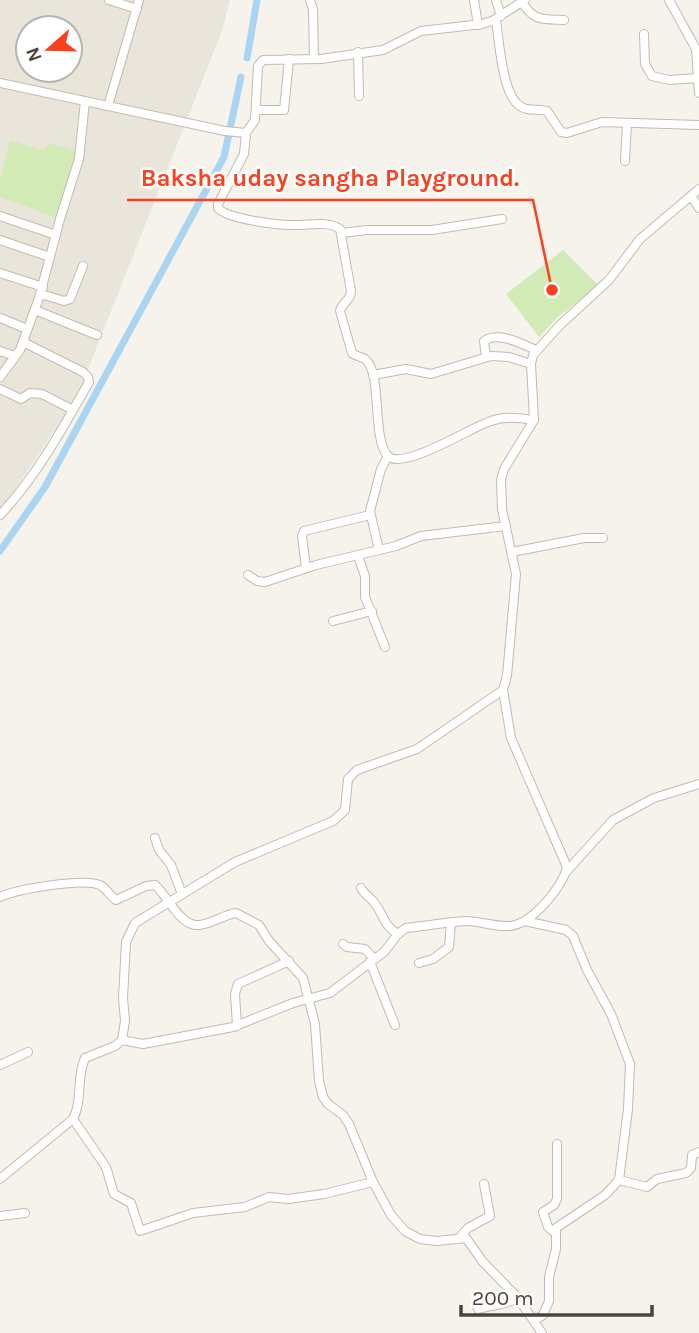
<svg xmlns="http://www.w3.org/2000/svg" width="699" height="1333" font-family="Karla,sans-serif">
<rect width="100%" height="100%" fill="#f6f3ec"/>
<!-- residential -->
<path fill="#eae5da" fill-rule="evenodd" d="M0 0H230L222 31 77 397 0 512ZM28 28H70V70H28Z"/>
<!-- green -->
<g fill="#d2eab5">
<polygon points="10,140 44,151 48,143 80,152 60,219 0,197 0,180"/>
<polygon points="563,250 598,285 558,317 539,337 506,294"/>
</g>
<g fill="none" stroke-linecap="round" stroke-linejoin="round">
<!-- canal -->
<g stroke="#a9d4f2" stroke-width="7">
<polyline points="247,58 257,0"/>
<polyline points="0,551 45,487 224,157 241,77"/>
</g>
<defs>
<g id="minor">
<polyline points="109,0 137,9"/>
<polyline points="310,0 313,9 314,59"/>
<polyline points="474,0 478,25"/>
<polyline points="496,0 501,16"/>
<polyline points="669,0 696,49 699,93"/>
<path d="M522 2C534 22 543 19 564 20"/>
<path d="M496 20C499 39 502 95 520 106 527 112 539 108 547 111L561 132 567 133 602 122 699 125"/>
<polyline points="644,34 645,64 652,76 669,80 698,78"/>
<polyline points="358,52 359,96"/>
<polyline points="0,83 225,131 246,133 255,120 258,66 263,60 321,59 383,50 421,31 482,24 492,21 525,0"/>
<polyline points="108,106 139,0"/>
<polyline points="256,110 284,110 289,59"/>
<path d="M246 133 244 154 218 204V208C227 219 277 225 292 225 306 226 328 220 340 229L351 291C351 301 342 302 340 311L352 353C356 357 362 356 366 360 382 374 372 436 387 455 400 473 473 426 491 421 505 416 520 418 534 420"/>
<polyline points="625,161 627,123"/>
<polyline points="691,196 699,208"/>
<polyline points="0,216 56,235"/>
<polyline points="342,233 367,230 432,230 502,219"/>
<polyline points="0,240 50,257"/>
<polyline points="0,273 43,287"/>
<polyline points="41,294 64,301 70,299 83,266"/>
<polyline points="35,310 97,335"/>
<polyline points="0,318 27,329"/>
<polyline points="0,351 15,356"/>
<path d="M486 357 484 341C498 331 522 344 536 350"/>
<polyline points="373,375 406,369 431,374 491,356 509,357 531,364"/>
<polyline points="0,377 20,350 39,298 60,219 79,159 85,101"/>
<polyline points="0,389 21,399 30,393 42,394 73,410"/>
<path d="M0 515C36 477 63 428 89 382L88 377 83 372 23 342"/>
<polyline points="379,550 370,511 381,469 388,456"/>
<polyline points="512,552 584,538 603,538"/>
<polyline points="358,556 365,576 365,597 385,647"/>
<polyline points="306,568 302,536 304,531 370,515"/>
<polyline points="248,575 257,581 265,582 316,565 396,546 421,536 506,526"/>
<polyline points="333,621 372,611"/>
<polyline points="155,838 159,850 171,865 182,894"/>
<polyline points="566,872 613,820 654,798 699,784"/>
<path d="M361 888C364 894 368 896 373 901 383 912 383 926 398 934"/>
<path d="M0 897C17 889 83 878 100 885 106 888 110 896 116 900L146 886 155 885C168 896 180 927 199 925 212 924 223 915 236 913L259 925 269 941 303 978 315 1024 319 1081 323 1097 328 1104 343 1115 349 1124 373 1182 391 1215 405 1231 420 1239 437 1241 466 1238 483 1262 518 1298 542 1333"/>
<polyline points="525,921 566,930 573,936 587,970 611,1014 630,1064 628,1109 619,1180 605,1195 556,1228 556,1249 549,1277 549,1301 543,1315 534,1321"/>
<polyline points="343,944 347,947 365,949 374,959"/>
<polyline points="370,962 395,1025"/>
<polyline points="419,963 433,959 449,947 451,923"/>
<polyline points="237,1026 235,994 238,984 289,961"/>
<path d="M122 1040 143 1044 233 1027 293 1003 330 993 384 952 398 934 406 928C426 926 446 922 466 921 480 921 494 927 509 926 531 925 563 887 567 867L511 738 503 690"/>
<polyline points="0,1065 28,1052"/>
<polyline points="73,1119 106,1167 114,1194 131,1203 140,1231 193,1213 245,1207 269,1197 288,1199 324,1194 373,1182"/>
<path d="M0 1179 73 1119C83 1100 76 1077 85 1058L115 1046 122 1040 125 1021 123 998 126 942 135 923 235 862 333 821 345 810 348 779 357 770 417 749 503 690 507 676 516 574 502 509 501 480 504 469 534 420 531 364 533 355 560 325 609 280 640 239 699 189"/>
<polyline points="619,1180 647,1187 657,1179 686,1173 691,1168 692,1155 699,1152"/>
<polyline points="0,1216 25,1213"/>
<polyline points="554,1232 548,1227 543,1212 554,1205 557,1199 557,1144"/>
<polyline points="460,1237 468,1228 490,1216 484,1184"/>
<path d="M478 1309C492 1305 506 1305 518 1298"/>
</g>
</defs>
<!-- minor casing -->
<use href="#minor" stroke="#c2bbae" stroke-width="10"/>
<!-- minor -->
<use href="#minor" stroke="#fff" stroke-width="8"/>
</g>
<!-- callouts -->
<path fill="none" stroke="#fc3f1d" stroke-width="2.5" d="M552 290L533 200H127"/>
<circle fill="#fc3f1d" stroke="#fff" stroke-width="2.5" cx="552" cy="290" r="7"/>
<g font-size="24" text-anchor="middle" font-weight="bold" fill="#fc3f1d" stroke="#fff" stroke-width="5" stroke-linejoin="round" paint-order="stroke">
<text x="330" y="186">Baksha uday sangha Playground.</text>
</g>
<!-- north arrow -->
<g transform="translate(49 49) rotate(250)"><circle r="33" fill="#ffffff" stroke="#b7b4b0" stroke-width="2"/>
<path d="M0-5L12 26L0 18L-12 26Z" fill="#fc3f1d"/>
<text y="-10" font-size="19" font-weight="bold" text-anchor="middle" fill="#4b4439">N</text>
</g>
<!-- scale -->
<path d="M461 1305v10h191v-10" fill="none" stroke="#4b4439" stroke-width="3.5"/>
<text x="472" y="1305" font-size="21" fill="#4b4439" stroke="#ffffff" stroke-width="5" paint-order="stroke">200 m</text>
</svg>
